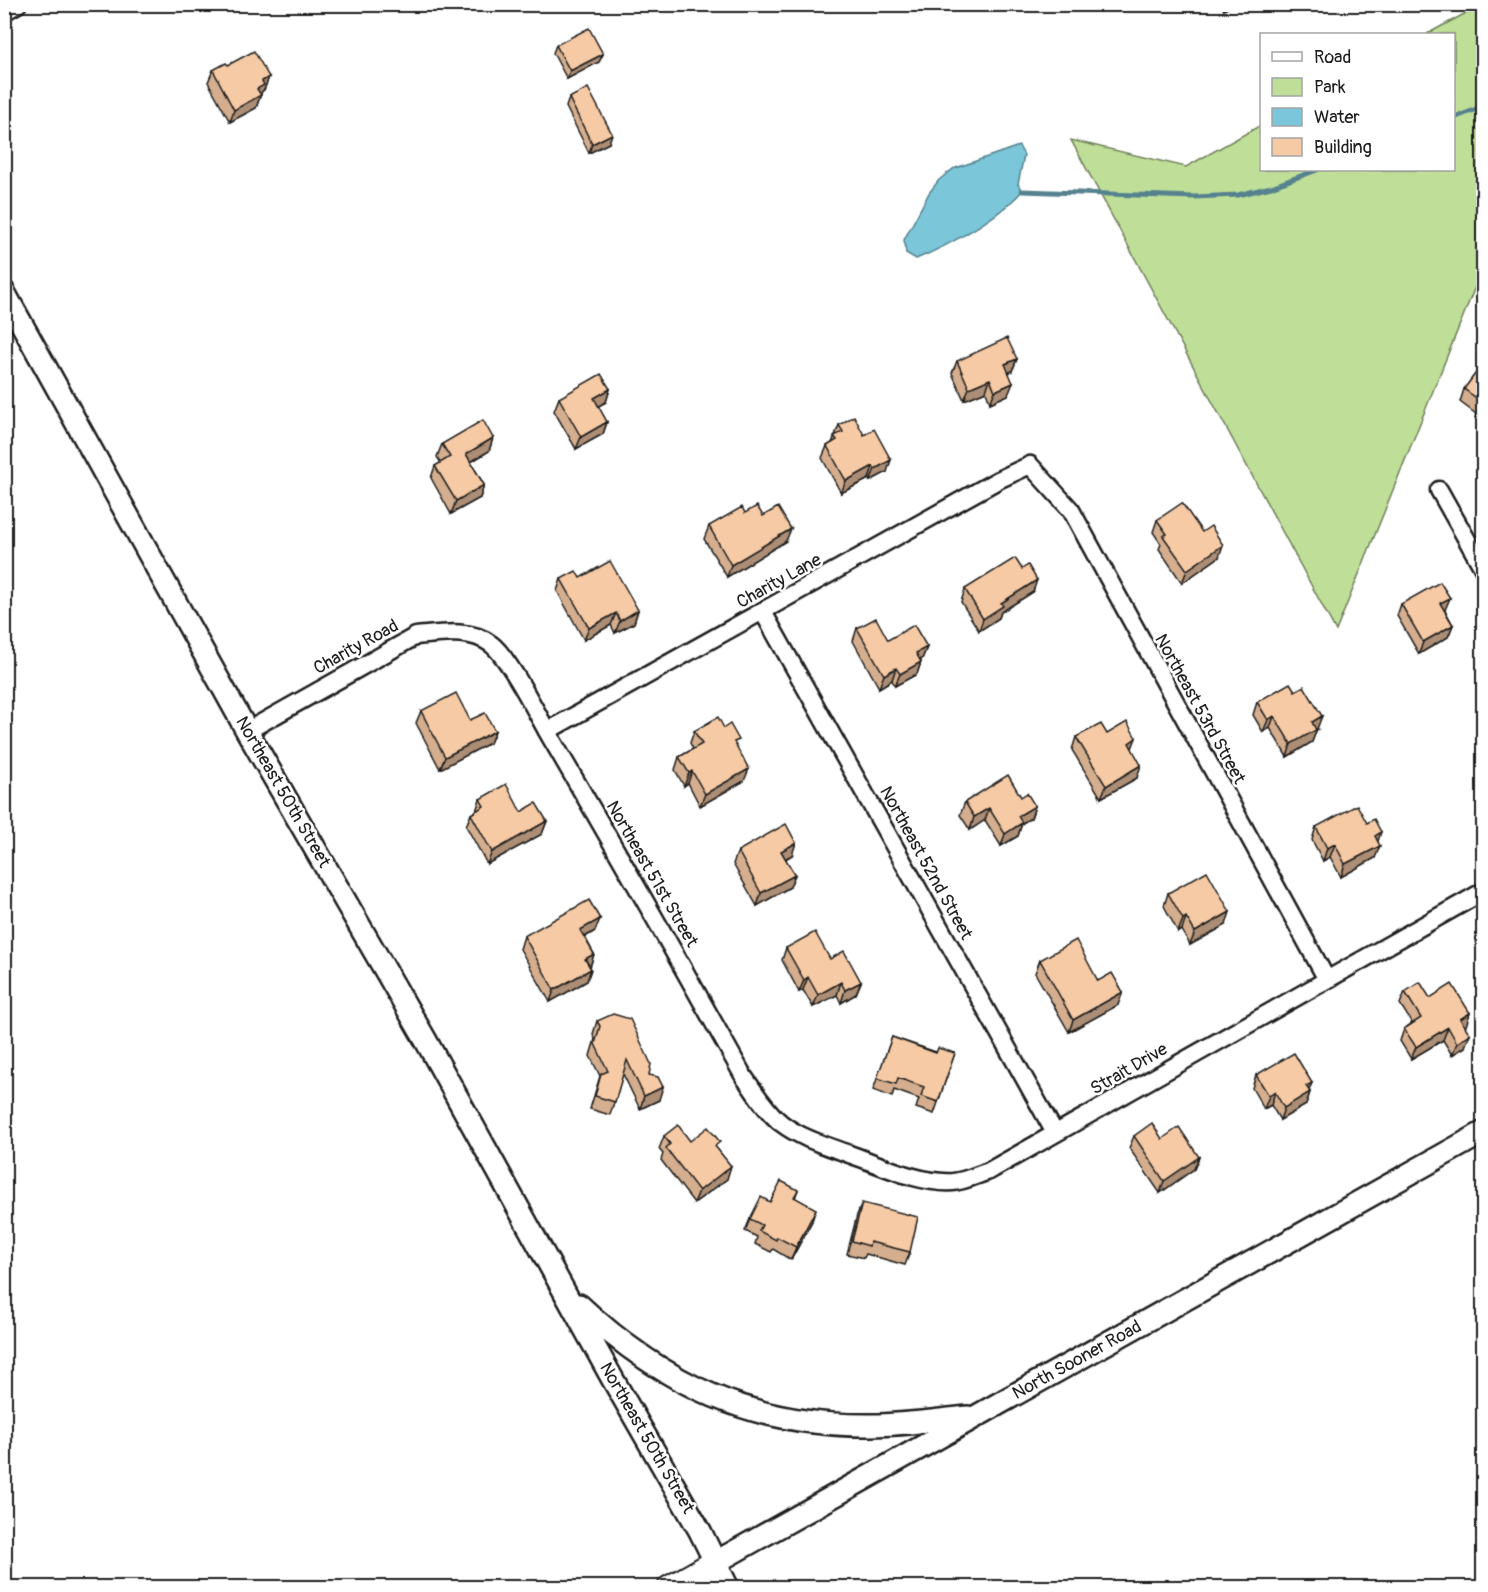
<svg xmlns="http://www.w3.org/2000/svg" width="1488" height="1592" font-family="Pangolin,sans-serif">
<rect width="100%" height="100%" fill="#fff"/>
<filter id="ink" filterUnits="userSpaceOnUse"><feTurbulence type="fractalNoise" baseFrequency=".0167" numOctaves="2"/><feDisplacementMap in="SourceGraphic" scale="12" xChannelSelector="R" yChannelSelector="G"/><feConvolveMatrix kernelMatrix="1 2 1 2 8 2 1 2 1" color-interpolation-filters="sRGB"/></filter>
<g filter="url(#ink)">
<!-- green -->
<polygon fill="#bfdf98" stroke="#6e7e5a" stroke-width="1.5" points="1481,5 1484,5 1483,282 1475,287 1336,631 1071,140 1186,167 1261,125 1262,170 1454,170 1454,34 1427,34"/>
<!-- water -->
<g fill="#7bc6da" stroke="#55828e" stroke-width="1.5">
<path d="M1019 146 1024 155 1018 184 1022 191C1000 217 948 246 916 259L906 253 904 240 929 193 939 180 953 169Z"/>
<path d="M4 1402C9 1422 13 1443 5 1464Z"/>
</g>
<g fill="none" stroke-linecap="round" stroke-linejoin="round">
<!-- stream -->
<g stroke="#55828e" stroke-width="5">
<polyline points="1454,118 1484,106"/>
<polyline points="1022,191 1194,197 1238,195 1271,187 1317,170"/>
</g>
<defs>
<g id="minor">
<polyline points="4,12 18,4"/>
<polyline points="1439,490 1484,570"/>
<polyline points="763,612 1055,1133"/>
<path d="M247 731 416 636C440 634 470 628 491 644 509 657 539 718 552 740 617 851 681 964 744 1077 755 1092 766 1111 781 1123 802 1139 828 1146 852 1155 884 1166 919 1184 953 1182 965 1181 977 1175 989 1171L1484 891"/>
<polyline points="547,731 998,480 1030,465 1071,510 1326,978"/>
</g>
<g id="tertiary">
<polyline points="4,292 247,731 425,1039 612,1378 700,1531 728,1588"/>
<path d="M579 1305C664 1385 754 1427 872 1425 904 1425 936 1420 968 1417"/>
<polyline points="716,1562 1484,1132"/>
</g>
<polyline id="secondary" points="670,1588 716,1562"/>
</defs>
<!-- minor casing -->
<use href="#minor" stroke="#1c1c1c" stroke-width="21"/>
<!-- tertiary casing -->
<use href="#tertiary" stroke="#1c1c1c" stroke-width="26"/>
<!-- secondary casing -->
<use href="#secondary" stroke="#1c1c1c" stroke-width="28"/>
<!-- minor -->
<use href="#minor" stroke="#fff" stroke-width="16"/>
<!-- tertiary -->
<use href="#tertiary" stroke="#fff" stroke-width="21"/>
<!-- secondary -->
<use href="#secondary" stroke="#fff" stroke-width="24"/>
</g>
<!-- wall -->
<g fill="#d4ae8e" stroke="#1c1c1c" stroke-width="1.5">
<polygon points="1220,4 1234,4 1224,10"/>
<polygon points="556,45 603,54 599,62 567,79 553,53"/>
<polygon points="228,65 269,77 264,90 262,91 256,108 230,122 208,82 213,70"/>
<polygon points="569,98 609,143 589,153 566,107"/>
<polygon points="1017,359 1012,371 1009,373 1008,395 990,403 986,391 964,400 952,373 957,361"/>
<polygon points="1484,362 1484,424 1475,418 1476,414 1460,402 1464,389"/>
<polygon points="610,389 606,402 598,406 607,422 603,434 576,449 554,411 559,398"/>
<polygon points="839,425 864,435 887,472 870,481 869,479 841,493 822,458 827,446 832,443"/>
<polygon points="493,438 489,451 471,462 484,485 480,498 451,514 431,478 435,466 441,463 437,457 442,444"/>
<polygon points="745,513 786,541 727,577 704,539 709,526"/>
<polygon points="1157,520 1219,557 1182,583 1159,549 1161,544 1153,532"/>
<polygon points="580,578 638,610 634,623 615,633 611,625 584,640 557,591 561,579"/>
<polygon points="965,589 1033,592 1001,612 999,618 979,631 961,602"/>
<polygon points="1401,604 1445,610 1453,625 1448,637 1419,654 1397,616"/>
<polygon points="857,628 888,640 927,647 922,659 920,660 921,662 917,674 895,686 892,680 879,688 853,641"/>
<polygon points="1257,702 1318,729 1316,730 1312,742 1287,757 1270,728 1263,732 1253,715"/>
<polygon points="421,711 495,731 490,743 440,769 416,723"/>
<polygon points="694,731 736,746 744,781 700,806 688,783 684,786 675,770 679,757 693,749 690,743"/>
<polygon points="1107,734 1132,749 1137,778 1101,798 1072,750 1076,737"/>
<polygon points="1021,797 1035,806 1031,818 1022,823 1018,836 1001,846 985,820 970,830 960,815 965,802"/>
<polygon points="480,799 547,821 542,834 487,864 466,826 471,814 476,811"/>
<polygon points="1316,827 1378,842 1375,858 1341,877 1330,857 1323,861 1312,840"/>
<polygon points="738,851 792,855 786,859 790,887 757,906 733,864"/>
<polygon points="1168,893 1226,925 1190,945 1182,930 1178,932 1164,906"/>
<polygon points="595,931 585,937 594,954 590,967 591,969 587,981 550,1002 520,949 524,936"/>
<polygon points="786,948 830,959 861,982 856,994 841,1003 837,995 813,1007 803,990 799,992 782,960"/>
<polygon points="1040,960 1098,981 1118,1005 1069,1032 1035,973"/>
<polygon points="1405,992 1430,998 1470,1013 1465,1026 1465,1047 1452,1055 1443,1040 1411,1059 1400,1041 1404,1029 1412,1023 1400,1004"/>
<polygon points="597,1021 649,1075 659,1100 640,1109 623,1074 610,1115 590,1109 600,1076 590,1056 595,1039 593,1034"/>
<polygon points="892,1037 936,1052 955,1053 934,1114 916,1108 919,1099 894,1090 892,1097 873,1090"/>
<polygon points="1256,1075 1309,1091 1310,1092 1306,1105 1280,1120 1271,1105 1264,1109 1252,1088"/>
<polygon points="664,1136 690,1141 717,1149 727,1179 694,1203 661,1160 663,1154 659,1149"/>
<polygon points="1134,1136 1162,1139 1199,1157 1194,1169 1160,1193 1129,1148"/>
<polygon points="798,1190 795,1198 812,1221 791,1260 773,1249 771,1252 755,1244 757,1237 745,1231 750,1219 770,1202"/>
<polygon points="862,1203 910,1252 905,1265 866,1254 864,1258 847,1254 857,1215"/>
</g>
<!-- shaded-wall -->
<g fill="#ac8d74" stroke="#1c1c1c" stroke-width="1.5">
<polygon points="1226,4 1234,4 1224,10"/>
<polygon points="603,54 599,62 567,79 570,71"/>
<polygon points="269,77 264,90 262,91 256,108 230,122 234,110 257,89 262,81"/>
<polygon points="612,134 609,143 589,153 592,144"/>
<polygon points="1017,359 1012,371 1000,377 1005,364"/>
<polygon points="990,379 986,391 964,400 969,388"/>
<polygon points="1013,383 1008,395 990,403 995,391"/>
<polygon points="610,389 606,402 590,411 594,398"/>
<polygon points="607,422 603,434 576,449 581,437"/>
<polygon points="493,438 489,451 462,467 466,454"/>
<polygon points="891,460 887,472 870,481 875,469"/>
<polygon points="873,466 869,479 841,493 846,481"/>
<polygon points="484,485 480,498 451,514 456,501"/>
<polygon points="791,529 786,541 727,577 731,565"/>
<polygon points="1223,545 1219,557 1182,583 1187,570"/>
<polygon points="1037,580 1033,592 1001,612 999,618 979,631 983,619 1001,603"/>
<polygon points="1450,598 1445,610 1436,616 1440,603"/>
<polygon points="638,610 634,623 615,633 620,621"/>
<polygon points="616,613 611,625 584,640 589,628"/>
<polygon points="1453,625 1448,637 1419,654 1423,642"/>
<polygon points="927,647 922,659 911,665 916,653"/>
<polygon points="921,662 917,674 895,686 900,674"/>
<polygon points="896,668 892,680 879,688 884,675"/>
<polygon points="1274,716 1270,728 1263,732 1268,720"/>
<polygon points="1322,716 1312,742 1287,757 1291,744 1312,722"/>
<polygon points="495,731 490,743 440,769 445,757"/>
<polygon points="1136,738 1131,751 1129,743"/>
<polygon points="1141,765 1137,778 1101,798 1106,786"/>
<polygon points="749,769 744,781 700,806 705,794"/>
<polygon points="692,771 688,783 684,786 689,773"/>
<polygon points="1035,806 1031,818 1014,828 1022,823 1018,836 1001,846 1005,834 1018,816"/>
<polygon points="989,808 985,820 970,830 974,817"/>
<polygon points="547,821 542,834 487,864 492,852"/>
<polygon points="1381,832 1377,844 1375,836"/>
<polygon points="796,843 792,855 777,863 781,851"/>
<polygon points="1335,844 1330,857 1323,861 1327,848"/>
<polygon points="1380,846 1375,858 1341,877 1345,864"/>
<polygon points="795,875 790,887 757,906 761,893"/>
<polygon points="1230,912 1226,925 1190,945 1195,932"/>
<polygon points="1186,917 1182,930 1178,932 1183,919"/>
<polygon points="600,919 595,931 576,942 580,930"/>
<polygon points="594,954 590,967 585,959"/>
<polygon points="591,969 587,981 550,1002 554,990"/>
<polygon points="808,977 803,990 799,992 804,980"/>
<polygon points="841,982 837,995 813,1007 818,995"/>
<polygon points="861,982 856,994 841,1003 845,990"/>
<polygon points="1123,992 1118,1005 1069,1032 1073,1020"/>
<polygon points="1470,1013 1466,1026 1456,1032 1460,1019"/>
<polygon points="1448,1027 1443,1040 1411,1059 1416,1047"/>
<polygon points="1470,1034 1465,1047 1452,1055 1457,1043"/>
<polygon points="1312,1083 1308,1093 1310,1092 1306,1105 1280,1120 1284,1108 1306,1086"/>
<polygon points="663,1087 659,1100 640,1109 644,1096"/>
<polygon points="1275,1092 1271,1105 1264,1109 1269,1096"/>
<polygon points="1199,1157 1194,1169 1160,1193 1164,1181"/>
<polygon points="731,1166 727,1179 694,1203 699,1191"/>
<polygon points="816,1209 812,1221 791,1260 796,1247"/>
</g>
<!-- building -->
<g fill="#f6caa5" stroke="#1c1c1c" stroke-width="1.5">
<polygon points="589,28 603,54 570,71 556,45"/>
<polygon points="254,51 269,77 262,81 264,85 257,89 261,95 234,110 213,70 226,63 228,65"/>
<polygon points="588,88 612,134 592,144 569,98"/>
<polygon points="1007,338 1017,359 1005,364 1013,383 995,391 990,379 969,388 957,361"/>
<polygon points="1484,362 1484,408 1479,405 1482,402 1464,389"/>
<polygon points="601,374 610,389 594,398 607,422 581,437 559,398"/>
<polygon points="854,416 864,435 874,429 891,460 875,469 873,466 846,481 827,446 837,440 834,436 843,432 839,425"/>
<polygon points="483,420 493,438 466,454 484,485 456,501 435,466 450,457 442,444"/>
<polygon points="1182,503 1202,532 1211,526 1223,545 1187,570 1163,536 1167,534 1157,520"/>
<polygon points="757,506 763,516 778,507 791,529 731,565 709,526 742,507 745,513"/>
<polygon points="1015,558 1022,569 1028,565 1037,580 1001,603 1003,606 983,619 965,589"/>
<polygon points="610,561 638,610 620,621 616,613 589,628 561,579 576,571 580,578"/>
<polygon points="1440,582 1450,598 1440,603 1453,625 1423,642 1401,604"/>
<polygon points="876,618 888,640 914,625 927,647 916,653 921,662 900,674 896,668 884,675 857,628"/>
<polygon points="1290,683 1295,691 1304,686 1322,716 1312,722 1316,730 1291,744 1274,716 1268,720 1257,702"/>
<polygon points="456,693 470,720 485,713 495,731 445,757 421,711"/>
<polygon points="718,717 724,728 730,724 739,740 734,742 749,769 705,794 692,771 689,773 679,757 702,744 694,731"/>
<polygon points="1127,722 1136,738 1129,743 1141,765 1106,786 1076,737 1101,724 1107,734"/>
<polygon points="1008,775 1021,797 1027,793 1035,806 1018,816 1022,823 1005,834 989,808 974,817 965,802"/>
<polygon points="506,784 521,812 536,803 547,821 492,852 471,814 484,806 480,799"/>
<polygon points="1357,805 1367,823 1374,819 1381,832 1375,836 1380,846 1345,864 1335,844 1327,848 1316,827"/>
<polygon points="786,824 796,843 781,851 795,875 761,893 738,851"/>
<polygon points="1207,871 1230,912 1195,932 1186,917 1183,919 1168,893"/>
<polygon points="589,900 600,919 580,930 594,954 585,959 591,969 554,990 524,936"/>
<polygon points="815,932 830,959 844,951 861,982 845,990 841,982 818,995 808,977 804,980 786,948"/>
<polygon points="1076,940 1098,981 1112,973 1123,992 1073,1020 1040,960"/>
<polygon points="1420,982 1430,998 1452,984 1470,1013 1460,1019 1470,1034 1457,1043 1448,1027 1416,1047 1404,1029 1421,1018 1405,992"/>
<polygon points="613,1014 630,1019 651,1064 649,1075 658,1077 663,1087 644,1096 627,1060 615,1102 595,1096 601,1074 608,1071 595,1044 600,1026 597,1021"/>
<polygon points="892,1037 936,1053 938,1048 955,1053 938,1102 921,1096 924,1087 898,1078 896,1084 877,1078"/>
<polygon points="1294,1053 1312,1083 1306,1086 1310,1092 1284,1108 1275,1092 1269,1096 1256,1075"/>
<polygon points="1152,1123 1162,1139 1179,1127 1199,1157 1164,1181 1134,1136"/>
<polygon points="678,1125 690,1141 708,1127 720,1142 715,1146 731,1166 699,1191 666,1148 670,1144 664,1136"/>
<polygon points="781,1181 798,1190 794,1197 816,1209 796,1247 777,1237 776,1240 759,1231 762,1225 750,1219 761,1197 770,1202"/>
<polygon points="862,1203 918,1217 910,1252 870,1242 869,1246 852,1241"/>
</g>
</g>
<g text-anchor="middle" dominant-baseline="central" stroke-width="5" stroke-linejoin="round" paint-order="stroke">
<!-- street labels -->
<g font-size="18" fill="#1c1c1c" stroke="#fff">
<text transform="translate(779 581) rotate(-29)">Charity Lane</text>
<text transform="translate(356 647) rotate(-29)">Charity Road</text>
<text transform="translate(1200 709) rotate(61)">Northeast 53rd Street</text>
<text transform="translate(283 792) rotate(60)">Northeast 50th Street</text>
<text transform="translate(926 863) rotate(61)">Northeast 52nd Street</text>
<text transform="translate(652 874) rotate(60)">Northeast 51st Street</text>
<text transform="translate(1129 1069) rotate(-30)">Strait Drive</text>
<text transform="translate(1077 1360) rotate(-29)">North Sooner Road</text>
<text transform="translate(647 1438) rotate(60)">Northeast 50th Street</text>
</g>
</g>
<!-- margin -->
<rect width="1488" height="1592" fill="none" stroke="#fff" stroke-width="24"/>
<rect x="12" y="12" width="1464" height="1568" fill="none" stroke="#1c1c1c" stroke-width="2" filter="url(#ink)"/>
<!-- legend -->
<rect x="1260" y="33" width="195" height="138" fill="#ffffff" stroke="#a4a4a4" stroke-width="1.5"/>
<rect x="1272" y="52" width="30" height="9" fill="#ffffff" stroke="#a4a4a4" stroke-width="1.5"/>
<text x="1314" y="63" font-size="18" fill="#1c1c1c">Road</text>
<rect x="1272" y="78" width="30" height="18" fill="#bfdf98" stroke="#a4a4a4" stroke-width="1.5"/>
<text x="1314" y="93" font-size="18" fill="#1c1c1c">Park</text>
<rect x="1272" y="108" width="30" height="18" fill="#7bc6da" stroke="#a4a4a4" stroke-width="1.5"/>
<text x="1314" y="123" font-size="18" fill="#1c1c1c">Water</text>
<rect x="1272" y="138" width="30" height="18" fill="#f6caa5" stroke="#a4a4a4" stroke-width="1.5"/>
<text x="1314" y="153" font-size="18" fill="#1c1c1c">Building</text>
</svg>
